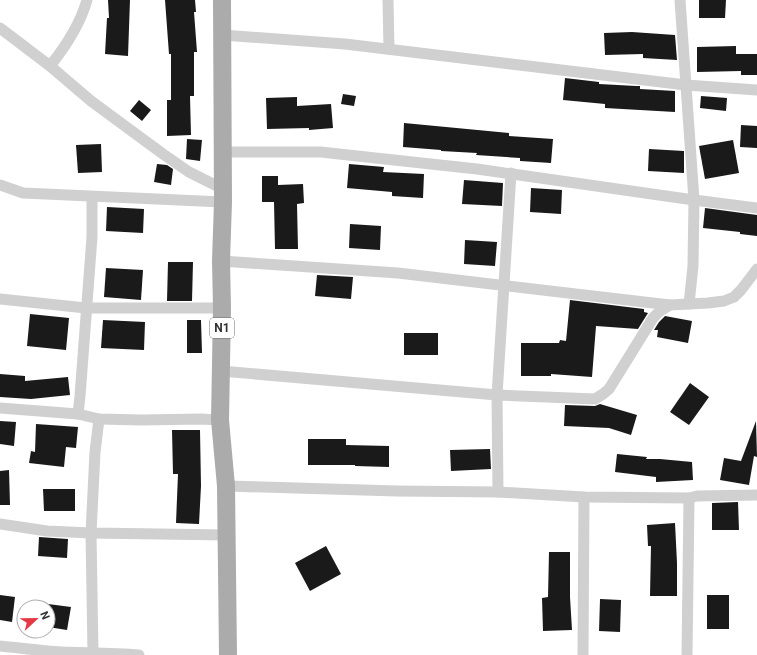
<svg xmlns="http://www.w3.org/2000/svg" width="757" height="655" font-family="Roboto,sans-serif">
<rect width="100%" height="100%" fill="#fff"/>
<!-- building -->
<g fill="#1a1a1a">
<polygon points="108,0 130,0 128,56 105,54 107,18 109,18"/>
<polygon points="165,0 195,0 196,12 194,12 197,52 194,52 194,96 190,96 191,135 167,136 167,100 171,100 171,54 169,54"/>
<polygon points="699,0 726,0 725,18 699,18"/>
<polygon points="632,32 675,35 677,60 643,58 643,54 605,55 604,33"/>
<polygon points="736,46 736,54 757,54 757,75 741,75 741,71 697,72 697,47"/>
<polygon points="565,78 599,82 599,84 636,86 640,86 640,89 675,91 675,112 605,108 605,104 563,100"/>
<polygon points="343,94 356,96 354,106 341,104"/>
<polygon points="701,96 727,98 726,111 700,108"/>
<polygon points="297,97 297,106 331,104 333,128 309,130 309,128 267,129 266,98"/>
<polygon points="139,100 151,110 142,121 130,111"/>
<polygon points="404,123 509,133 509,136 553,139 551,163 520,161 520,158 476,155 477,153 441,151 441,150 403,147"/>
<polygon points="741,125 757,126 757,148 740,147"/>
<polygon points="187,139 202,140 200,161 186,159"/>
<polygon points="733,140 739,173 705,179 699,146"/>
<polygon points="101,144 102,172 78,173 76,145"/>
<polygon points="649,149 684,151 684,173 648,171"/>
<polygon points="157,164 167,165 173,169 171,185 154,182"/>
<polygon points="349,164 384,167 383,172 424,174 423,198 392,196 392,192 347,188"/>
<polygon points="262,176 278,176 278,185 303,184 304,203 297,204 298,249 275,249 274,202 262,202"/>
<polygon points="464,180 503,183 502,206 462,204"/>
<polygon points="531,188 562,190 561,214 530,212"/>
<polygon points="107,207 144,209 143,233 106,231"/>
<polygon points="705,208 757,215 757,236 740,234 740,232 703,228"/>
<polygon points="350,224 381,226 380,250 349,248"/>
<polygon points="465,240 497,242 495,266 464,264"/>
<polygon points="168,262 193,262 192,301 167,301"/>
<polygon points="106,268 143,270 141,300 104,297"/>
<polygon points="317,275 353,277 351,299 315,296"/>
<polygon points="570,300 644,309 644,312 648,313 638,329 596,326 592,377 551,374 551,376 521,376 521,343 559,343 560,340 566,341"/>
<polygon points="30,314 69,318 66,350 27,346"/>
<polygon points="665,316 692,321 688,343 657,337 658,330 654,330 659,322"/>
<polygon points="103,320 145,322 144,350 101,348"/>
<polygon points="187,320 201,320 202,353 187,353"/>
<rect x="404" y="333" width="34" height="22"/>
<polygon points="0,374 25,376 25,381 68,377 70,395 31,399 0,397"/>
<polygon points="690,383 709,397 689,425 670,412"/>
<polygon points="600,404 637,415 631,435 609,428 564,426 565,405 595,406"/>
<polygon points="0,421 16,422 14,446 0,444"/>
<polygon points="756,421 757,457 754,456 749,485 720,480 724,458 741,461"/>
<polygon points="36,424 78,427 76,448 66,447 64,467 29,463 31,451 35,452"/>
<polygon points="172,430 200,430 201,486 199,524 176,523 178,474 173,474"/>
<polygon points="308,439 346,439 346,445 389,446 389,467 355,466 355,465 308,465"/>
<polygon points="490,449 491,469 451,471 450,450"/>
<polygon points="617,454 647,457 646,459 660,459 692,462 693,480 656,482 656,477 615,472"/>
<polygon points="9,470 10,505 0,505 0,471"/>
<polygon points="43,489 75,489 75,511 44,511"/>
<polygon points="738,502 739,530 712,530 712,503"/>
<polygon points="675,523 677,563 677,596 650,596 651,546 648,546 647,525"/>
<polygon points="39,537 68,539 67,558 38,556"/>
<polygon points="326,546 341,574 310,591 295,563"/>
<polygon points="549,552 570,552 570,597 572,630 543,631 542,598 548,597"/>
<polygon points="0,595 15,597 12,622 0,620"/>
<rect x="707" y="595" width="22" height="34"/>
<polygon points="600,599 621,600 620,632 599,631"/>
<polygon points="48,604 71,607 67,630 48,627"/>
</g>
<g fill="none" stroke-linecap="round" stroke-linejoin="round">
<!-- minor -->
<g stroke="#d0d0d0" stroke-width="11">
<polyline points="388,0 389,49"/>
<polyline points="680,0 694,200 693,266 689,304"/>
<polyline points="0,28 50,66 91,101 163,154 189,172 223,189"/>
<polyline points="222,35 345,44 686,85 757,90"/>
<path d="M50 66C66 46 80 25 87 0"/>
<polyline points="223,152 321,152 348,155 477,169 694,200 757,208"/>
<polyline points="0,185 23,193 223,202"/>
<polyline points="221,261 398,273 670,305"/>
<polyline points="0,299 86,308 222,308"/>
<polyline points="221,371 497,395 595,399 603,394 609,389 653,318 660,311 670,305 708,303 724,301 734,297 741,290 757,269"/>
<polyline points="0,408 78,414 99,419 141,420 201,419 220,420"/>
<polyline points="78,414 80,396 92,237 92,197"/>
<polyline points="226,486 397,491 498,492 584,497 689,498 697,496 757,495"/>
<polyline points="498,492 497,395 511,173"/>
<polyline points="0,524 47,531 91,533 227,535"/>
<path d="M0 646C21 648 41 651 62 652 88 653 113 653 139 655"/>
<polyline points="93,654 91,533 95,452 99,419"/>
<polyline points="583,655 584,497"/>
<polyline points="687,655 689,498"/>
</g>
<!-- primary -->
<polyline stroke="#ababab" stroke-width="18" points="222,0 223,202 221,261 222,308 220,420 226,486 228,655"/>
</g>
<g text-anchor="middle" dominant-baseline="central" stroke-width="4" stroke-linejoin="round" paint-order="stroke">
<!-- shield labels -->
<rect fill="#fff" stroke="#707070" stroke-width="1" x="210" y="318" width="24" height="20" rx="3"/>
<g font-size="12" font-weight="bold" fill="#333">
<text x="222" y="328">N1</text>
</g>
</g>
<!-- north arrow -->
<g transform="translate(36 619) rotate(68)"><circle r="19" fill="#ffffff" stroke="#adadad"/>
<path d="M0-3L7 15L0 10L-7 15Z" fill="#e63946"/>
<text y="-6" font-size="11" font-weight="bold" text-anchor="middle" fill="#333333">N</text>
</g>
</svg>
